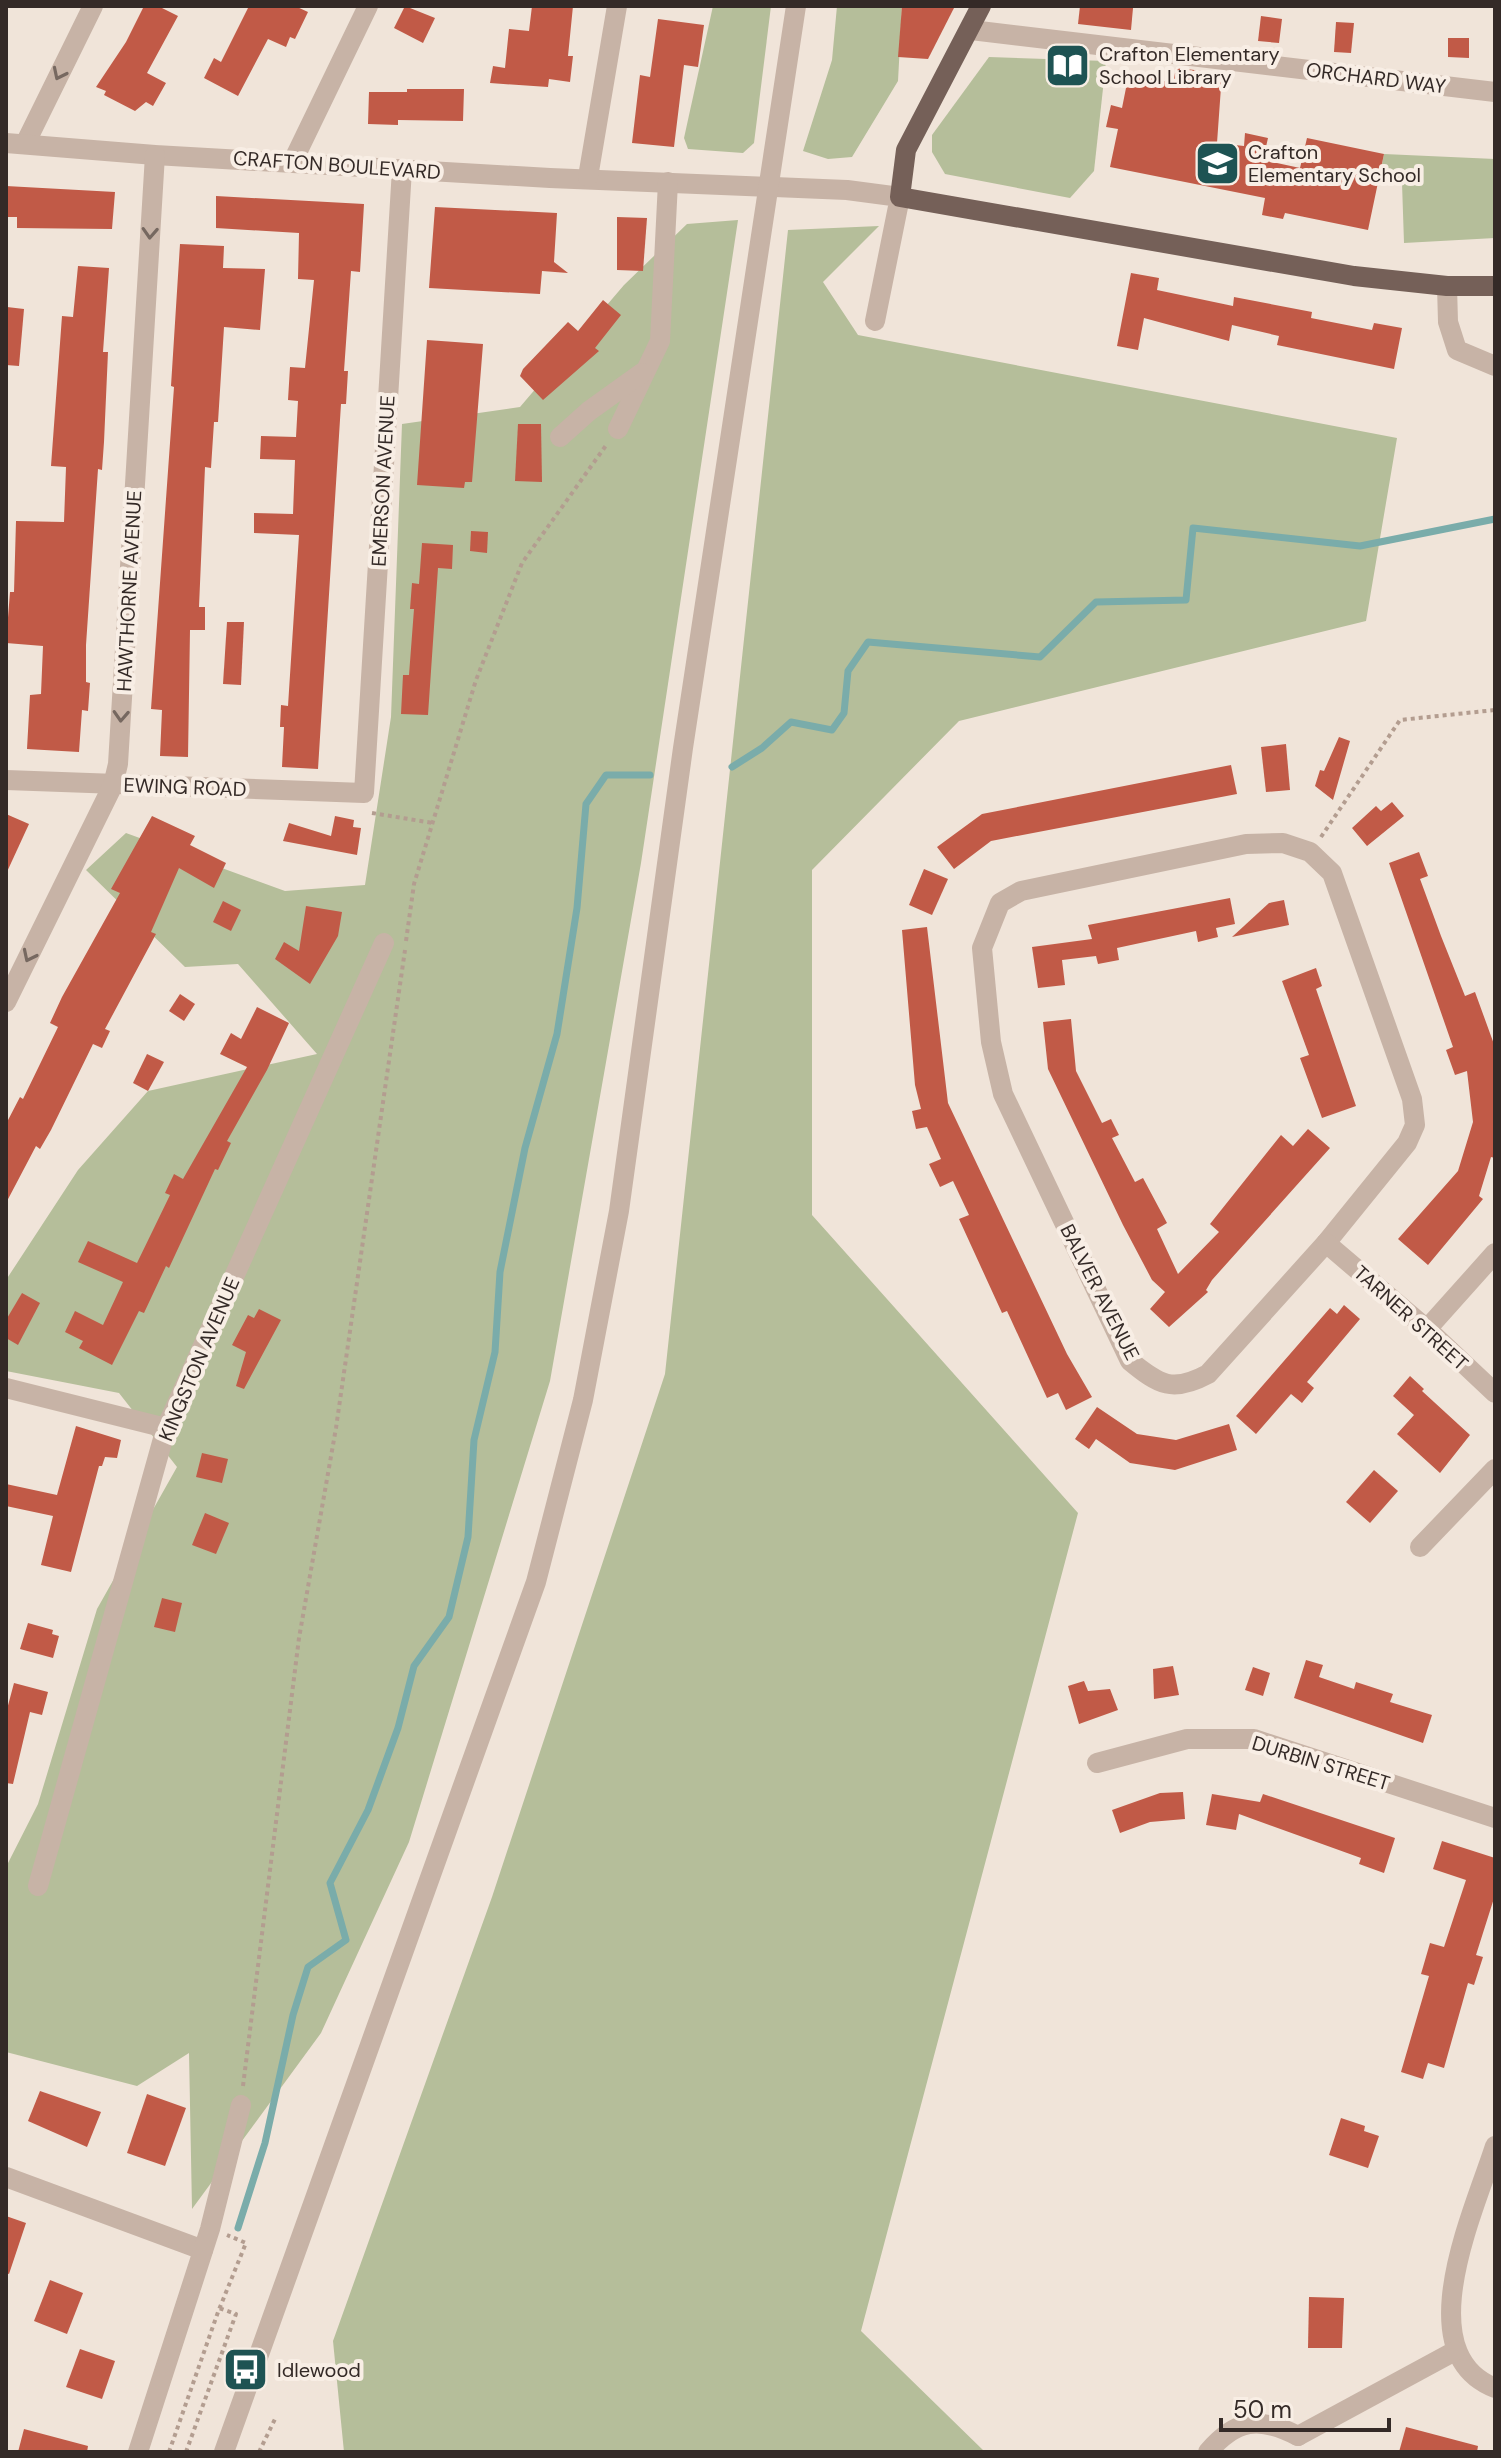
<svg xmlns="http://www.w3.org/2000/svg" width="1501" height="2458" font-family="'DM Sans',sans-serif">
<rect width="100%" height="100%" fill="#f0e4d9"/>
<!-- green -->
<g fill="#b5be9a">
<polygon points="713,6 771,6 754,143 743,153 688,149 684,138"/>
<polygon points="837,6 902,6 898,81 852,157 828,159 803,151 832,60"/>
<polygon points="989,57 1106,61 1094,171 1070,198 945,174 932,152 932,135"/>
<polygon points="1384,154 1495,159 1495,238 1404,243 1402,183 1379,179"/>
<polygon points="738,220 641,863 550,1381 409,1842 321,2033 192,2209 189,2053 137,2086 6,2052 6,1867 38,1804 97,1609 177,1467 119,1393 6,1371 6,1280 78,1170 148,1091 317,1054 238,964 185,967 86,870 126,833 285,891 365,885 391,717 402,424 520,407 624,285 687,224"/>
<polygon points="879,226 823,282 858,335 1397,438 1366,621 959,721 812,870 812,1215 1078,1513 861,2331 985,2452 344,2452 333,2341 492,1897 665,1374 788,230"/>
</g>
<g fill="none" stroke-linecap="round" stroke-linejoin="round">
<!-- stream -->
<g stroke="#7aacaa" stroke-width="7">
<polyline points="732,767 762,748 791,722 832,730 844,713 848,671 868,642 1040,657 1096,602 1186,600 1193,528 1360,546 1495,519"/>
<polyline points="238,2228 265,2143 293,2015 308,1967 346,1940 330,1883 368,1810 398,1728 414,1666 449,1617 468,1537 474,1440 495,1352 500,1272 525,1148 557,1034 577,908 586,804 606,775 650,775"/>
</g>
</g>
<!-- building -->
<g fill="#c15a47">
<polygon points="144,6 158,6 178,16 147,73 166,83 153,106 146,102 135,111 104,95 106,91 96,87 126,42"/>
<polygon points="249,6 295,6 308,12 295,39 290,37 286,47 268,39 238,96 204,78 214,58 221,62"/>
<polygon points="405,6 435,18 423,43 394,28"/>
<polygon points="532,6 573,6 568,56 573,56 570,82 549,79 548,87 490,83 493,66 505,68 509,29 529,31"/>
<polygon points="902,6 955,6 928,59 898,57"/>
<polygon points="1080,6 1133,8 1131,30 1078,24"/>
<polygon points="1261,16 1282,19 1279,43 1258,41"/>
<polygon points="658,19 704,25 698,67 684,65 674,147 632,143 640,75 650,77"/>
<polygon points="1336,22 1354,23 1351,53 1334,52"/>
<polygon points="1448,38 1469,38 1469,58 1448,57"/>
<polygon points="1176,68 1222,73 1217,143 1244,146 1245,133 1268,138 1263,160 1300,168 1307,138 1384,154 1368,230 1285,213 1283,219 1262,215 1265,198 1110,167 1118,129 1106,127 1111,105 1122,108 1129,73 1173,83"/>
<polygon points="407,89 464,89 463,121 398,120 398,125 368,124 369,92 407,92"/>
<polygon points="6,186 115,192 112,229 17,228 17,217 6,217"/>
<polygon points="216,196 364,204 360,272 351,271 344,371 348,371 346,404 341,404 318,769 282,767 284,727 280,727 281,705 288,706 299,535 254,533 254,513 293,514 295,460 260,459 261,436 296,437 298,401 288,400 290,367 305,368 314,280 298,279 299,233 216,228"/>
<polygon points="435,207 557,213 554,262 568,273 542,271 540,294 429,288"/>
<polygon points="617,217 647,218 643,271 617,270"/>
<polygon points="180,244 224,246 223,268 265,269 260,330 224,327 218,422 214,422 211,468 205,467 199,607 205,607 205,630 190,630 188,757 160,756 162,710 151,709 174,387 171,386"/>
<polygon points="78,266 109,268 103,352 108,352 104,442 102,470 98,469 86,645 86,682 90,683 88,711 82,710 79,752 27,749 30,695 41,694 43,646 6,643 10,592 14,592 16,521 64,522 66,467 51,466 62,316 73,317"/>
<polygon points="1131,273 1159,278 1157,290 1233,306 1234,297 1312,312 1311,318 1372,330 1374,323 1402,328 1394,369 1277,345 1279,336 1232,325 1229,341 1144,318 1138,350 1117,346"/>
<polygon points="603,300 621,315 595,348 599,351 543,400 520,376 523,369 568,322 578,331"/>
<polygon points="7,307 24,309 19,366 6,365"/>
<polygon points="427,340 483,344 472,482 465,482 464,488 417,485"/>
<polygon points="518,424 541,424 542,482 515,481"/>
<polygon points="471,531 488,532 487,553 470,551"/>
<polygon points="422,543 453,545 452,569 438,568 428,715 401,714 403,675 409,675 414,609 410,609 412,583 419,584"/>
<polygon points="227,622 244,622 241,685 223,684"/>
<polygon points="1339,737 1350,741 1333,800 1315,786 1320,770 1324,771"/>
<polygon points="1286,744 1290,790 1266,792 1261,747"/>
<polygon points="1231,765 1237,794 991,841 954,869 937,847 982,814"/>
<polygon points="1392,802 1404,816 1367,846 1352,828 1376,806 1381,811"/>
<polygon points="6,814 29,824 6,874"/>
<polygon points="152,816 195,836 190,845 226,863 214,888 179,868 151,932 156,934 105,1029 110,1031 102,1048 93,1044 51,1130 40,1149 36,1146 6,1203 6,1124 20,1097 23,1099 58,1027 50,1023 62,997 120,893 111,889"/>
<polygon points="335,816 354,820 353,827 361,828 357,855 283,841 289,823 331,836"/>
<polygon points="1419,852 1428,876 1420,879 1441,936 1465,996 1475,992 1495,1047 1495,1158 1491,1157 1479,1196 1483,1199 1428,1265 1398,1239 1458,1171 1473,1122 1467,1071 1455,1075 1446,1050 1453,1047 1389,863"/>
<polygon points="924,869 948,879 932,915 909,905"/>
<polygon points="1230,898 1235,924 1216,928 1218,937 1198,942 1196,931 1117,948 1119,960 1098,964 1096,956 1062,960 1065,985 1038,988 1032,947 1092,939 1088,925"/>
<polygon points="1284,900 1289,925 1232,937 1269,903"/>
<polygon points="223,901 241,910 231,931 213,922"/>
<polygon points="306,906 342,912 338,936 310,984 275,959 284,942 299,951"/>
<polygon points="927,927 948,1103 1067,1354 1092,1397 1066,1410 1058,1393 1047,1398 1007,1311 1002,1313 959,1219 969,1215 953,1181 940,1187 929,1164 941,1159 927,1127 916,1129 912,1111 921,1109 915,1085 902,930"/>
<polygon points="1316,968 1322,986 1316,989 1356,1106 1322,1118 1300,1058 1309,1055 1282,981"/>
<polygon points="180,994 195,1004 184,1021 169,1011"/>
<polygon points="257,1007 289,1023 267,1070 227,1141 231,1143 218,1170 215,1169 169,1268 166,1266 144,1313 139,1311 112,1365 79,1348 83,1341 65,1332 75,1311 103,1325 123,1282 78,1262 88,1241 137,1263 170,1195 165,1193 174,1174 183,1179 247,1067 220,1054 231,1033 241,1039"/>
<polygon points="1071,1019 1076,1071 1102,1123 1111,1119 1119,1135 1112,1138 1135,1182 1143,1178 1167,1223 1157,1229 1178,1274 1219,1232 1210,1224 1281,1135 1293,1146 1308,1129 1330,1148 1212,1280 1206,1290 1208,1292 1169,1327 1150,1309 1165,1292 1152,1280 1123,1225 1048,1069 1043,1022"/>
<polygon points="147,1054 164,1062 148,1091 133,1083"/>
<polygon points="22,1293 40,1303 18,1345 6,1338 6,1320"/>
<polygon points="1344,1305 1360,1319 1307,1382 1314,1388 1302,1403 1291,1394 1256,1434 1236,1416 1330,1308 1337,1314"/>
<polygon points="259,1309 281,1320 244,1389 236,1386 246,1352 232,1345 248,1315 254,1318"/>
<polygon points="1410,1376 1424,1389 1422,1391 1470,1435 1440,1473 1397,1434 1414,1415 1393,1396"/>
<polygon points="1097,1407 1137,1434 1176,1440 1229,1424 1237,1450 1175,1470 1130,1463 1096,1439 1089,1449 1075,1439"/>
<polygon points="76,1426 121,1440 117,1458 105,1457 102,1466 99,1466 71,1572 41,1565 53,1516 6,1506 6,1484 57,1495"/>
<polygon points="202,1453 228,1459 222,1483 196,1477"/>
<polygon points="1374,1470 1398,1491 1370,1523 1346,1502"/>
<polygon points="205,1513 229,1523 216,1554 192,1545"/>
<polygon points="162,1598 182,1603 175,1632 154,1627"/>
<polygon points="28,1623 53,1630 52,1634 59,1636 53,1658 20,1649"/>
<polygon points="1306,1660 1323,1665 1319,1677 1354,1689 1356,1682 1393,1694 1390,1702 1432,1715 1423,1743 1294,1698"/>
<polygon points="1173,1666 1179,1695 1154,1699 1153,1669"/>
<polygon points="1253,1667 1270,1673 1263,1696 1245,1690"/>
<polygon points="1084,1681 1088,1691 1110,1689 1118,1710 1079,1724 1068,1686"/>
<polygon points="14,1683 48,1692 42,1715 30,1712 13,1784 6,1783 6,1713"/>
<polygon points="1183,1792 1185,1819 1150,1822 1120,1833 1112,1810 1160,1793"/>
<polygon points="1212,1794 1260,1802 1263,1794 1395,1838 1384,1873 1359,1864 1361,1858 1239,1814 1236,1830 1206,1825"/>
<polygon points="1442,1841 1495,1858 1495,1895 1476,1955 1483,1957 1474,1985 1468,1983 1444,2068 1428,2063 1423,2079 1401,2072 1429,1976 1421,1974 1430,1943 1444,1947 1466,1880 1433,1869"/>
<polygon points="40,2091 101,2112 87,2147 28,2121"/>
<polygon points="147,2094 186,2108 165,2166 127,2153"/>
<polygon points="1341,2118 1365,2126 1364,2131 1379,2136 1368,2168 1329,2155"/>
<polygon points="6,2216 26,2223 9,2274 6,2273"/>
<polygon points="50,2280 83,2293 67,2334 34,2321"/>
<polygon points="1309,2297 1344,2298 1342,2348 1308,2348"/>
<polygon points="80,2349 115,2361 102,2399 66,2387"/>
<polygon points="1406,2427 1478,2446 1477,2452 1399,2452"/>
<polygon points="24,2429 88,2446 87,2452 18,2452"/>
</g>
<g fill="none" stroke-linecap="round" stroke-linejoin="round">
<!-- path -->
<g stroke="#b39d90" stroke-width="4" stroke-dasharray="4 4" stroke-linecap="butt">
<polyline points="372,813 433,823"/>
<polyline points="1321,837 1400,720 1495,710"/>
<polyline points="406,941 414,884 476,680 522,563 607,444"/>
<polyline points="243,2086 299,1638 336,1428 405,950"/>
<polyline points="169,2452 218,2312 246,2243 227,2235"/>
<polyline points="186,2452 236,2314 219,2308"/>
<polyline points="259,2452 275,2419"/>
</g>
<!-- minor -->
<g stroke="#c7b3a6" stroke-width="20">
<polyline points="971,30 1495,92"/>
<polyline points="26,142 93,6"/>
<polyline points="6,143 155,155 550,178 847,190 900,197 875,321"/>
<polyline points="293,161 368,6"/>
<polyline points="588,177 617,6"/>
<polyline points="1447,286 1448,322 1457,350 1495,366"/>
<polyline points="618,429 660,341 668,182"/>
<polyline points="560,437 589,411 642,373"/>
<polyline points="6,780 364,793 402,169"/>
<path d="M1283 843 1310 852 1332 873 1412 1099 1415 1125 1407 1143 1326 1243 1208 1374C1173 1393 1159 1385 1130 1361L1003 1094 991 1042 982 948 1000 903 1021 891 1246 844Z"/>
<polyline points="6,1002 113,785 118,764 155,155"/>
<polyline points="1326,1243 1427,1329 1495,1393"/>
<polyline points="1427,1329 1495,1253"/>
<polyline points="6,1388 166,1428"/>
<polyline points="1420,1547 1495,1469"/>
<polyline points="1097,1763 1187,1739 1254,1739 1495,1818"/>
<polyline points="38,1886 166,1428 384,943"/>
<path d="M1495 2146C1475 2209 1407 2353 1495 2388"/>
<polyline points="6,2177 203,2250"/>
<polyline points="1298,2436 1455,2351"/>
<polyline points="138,2452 210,2229 241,2105"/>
<polyline points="224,2452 536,1582 583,1400 619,1211 683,748 796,6"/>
<path d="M1208 2452C1236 2419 1259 2416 1298 2436"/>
</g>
<!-- major -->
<polyline stroke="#756058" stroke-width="20" points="981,6 906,150 900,197 1354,276 1447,286 1495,286"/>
</g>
<!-- one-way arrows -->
<defs><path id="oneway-chevron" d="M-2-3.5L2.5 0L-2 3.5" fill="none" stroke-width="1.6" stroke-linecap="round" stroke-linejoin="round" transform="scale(2)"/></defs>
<g stroke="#766860">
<use href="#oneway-chevron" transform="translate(59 74) rotate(116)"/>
<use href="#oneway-chevron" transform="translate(150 233) rotate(93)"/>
<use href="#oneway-chevron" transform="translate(121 716) rotate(93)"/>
<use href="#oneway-chevron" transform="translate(29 956) rotate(116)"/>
</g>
<!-- icons -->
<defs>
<symbol id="library-square" viewBox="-11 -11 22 22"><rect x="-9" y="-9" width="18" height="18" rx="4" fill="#1e5353" stroke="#f8eee5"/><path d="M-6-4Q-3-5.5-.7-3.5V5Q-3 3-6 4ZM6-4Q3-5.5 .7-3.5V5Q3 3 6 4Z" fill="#fff"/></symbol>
<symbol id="school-square" viewBox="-11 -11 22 22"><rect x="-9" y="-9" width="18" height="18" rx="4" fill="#1e5353" stroke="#f8eee5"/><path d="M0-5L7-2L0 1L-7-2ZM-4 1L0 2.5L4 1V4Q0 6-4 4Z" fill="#fff"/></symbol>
<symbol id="bus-square" viewBox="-11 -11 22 22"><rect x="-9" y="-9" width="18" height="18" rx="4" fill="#1e5353" stroke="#f8eee5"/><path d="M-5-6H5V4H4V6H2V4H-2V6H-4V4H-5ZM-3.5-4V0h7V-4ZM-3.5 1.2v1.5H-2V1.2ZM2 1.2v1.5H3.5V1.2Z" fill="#fff"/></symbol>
</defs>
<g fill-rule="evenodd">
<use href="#library-square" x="1042" y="40" width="51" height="51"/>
<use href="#school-square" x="1192" y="138" width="51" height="51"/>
<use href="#bus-square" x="220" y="2344" width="51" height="51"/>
</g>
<g text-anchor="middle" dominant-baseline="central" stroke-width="8" stroke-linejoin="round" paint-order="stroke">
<!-- poi labels -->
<g font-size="20" fill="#342a27" stroke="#f8eee5" text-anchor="start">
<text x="1099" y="54">Crafton Elementary<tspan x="1099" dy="23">School Library</tspan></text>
<text x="1248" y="152">Crafton<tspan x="1248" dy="23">Elementary School</tspan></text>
<text x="277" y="2370">Idlewood</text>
</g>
<!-- street labels -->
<g font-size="20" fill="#342a27" stroke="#f8eee5">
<text transform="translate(1376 78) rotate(7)">ORCHARD WAY</text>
<text transform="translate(337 165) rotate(4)">CRAFTON BOULEVARD</text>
<text transform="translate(383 481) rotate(-87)">EMERSON AVENUE</text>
<text transform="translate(129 591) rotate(-87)">HAWTHORNE AVENUE</text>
<text transform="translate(185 787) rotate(2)">EWING ROAD</text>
<text transform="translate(1100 1292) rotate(63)">BALVER AVENUE</text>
<text transform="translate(1411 1318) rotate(42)">TARNER STREET</text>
<text transform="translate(199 1359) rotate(-67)">KINGSTON AVENUE</text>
<text transform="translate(1321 1763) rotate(17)">DURBIN STREET</text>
</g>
</g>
<!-- border -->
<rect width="1501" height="2458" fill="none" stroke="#342a27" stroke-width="16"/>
<!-- scale -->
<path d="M1221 2418v12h168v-12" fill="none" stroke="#342a27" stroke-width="4"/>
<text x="1233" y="2418" font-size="24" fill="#342a27" stroke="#f8eee5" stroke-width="6" paint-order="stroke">50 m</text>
</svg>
